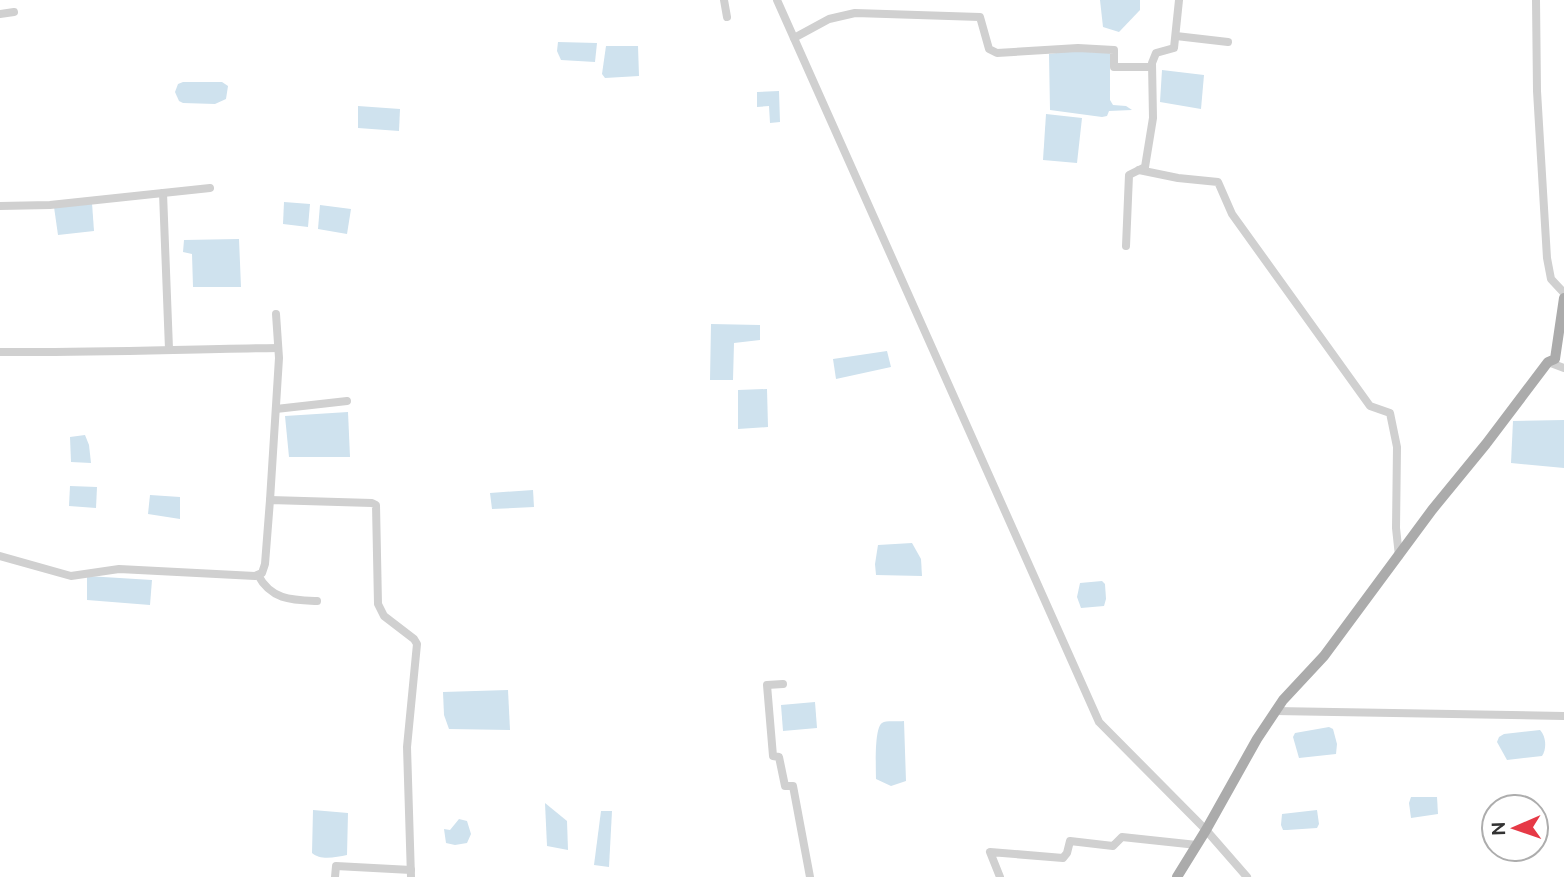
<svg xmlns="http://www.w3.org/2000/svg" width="1564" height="877" font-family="Ubuntu,sans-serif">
<rect width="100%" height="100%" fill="#fff"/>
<!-- water -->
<g fill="#cfe2ee">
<polygon points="1100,0 1140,0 1140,10 1119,32 1103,27"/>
<polygon points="558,42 597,43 595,62 561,60 557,51"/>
<polygon points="606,46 638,46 639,76 605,78 602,74"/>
<polygon points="1070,51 1110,53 1110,100 1113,105 1126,106 1132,110 1109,111 1107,116 1102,117 1050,110 1049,54"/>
<polygon points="1162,70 1204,75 1201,109 1160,102"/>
<polygon points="183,82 222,82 228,86 226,99 215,104 183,103 179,101 175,92 178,84"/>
<polygon points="779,91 780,122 770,123 769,106 757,107 757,92"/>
<polygon points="358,106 400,109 399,131 358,128"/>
<polygon points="1046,114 1082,118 1077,163 1043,160"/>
<polygon points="284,202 310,204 308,227 283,224"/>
<polygon points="92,203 94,231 58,235 54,207"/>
<polygon points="320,205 351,209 347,234 318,229"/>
<polygon points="239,239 241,287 193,287 192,254 183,252 184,240"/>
<polygon points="711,324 760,325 760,340 734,343 733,380 710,380"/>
<polygon points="887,351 891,367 836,379 833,359"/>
<polygon points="767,389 768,427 738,429 738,390"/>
<polygon points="348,412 350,457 289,457 285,416"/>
<polygon points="1564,420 1564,468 1511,463 1513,421"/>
<polygon points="85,435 89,445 91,463 71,462 70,437"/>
<polygon points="70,486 97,487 96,508 69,506"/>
<polygon points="533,490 534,507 492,509 490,493"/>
<polygon points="150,495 180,497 180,519 148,514"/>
<polygon points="912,543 921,559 922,576 876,575 875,564 878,545"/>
<polygon points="87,576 152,580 150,605 87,600"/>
<polygon points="1102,581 1105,584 1106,599 1104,606 1081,608 1077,597 1080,583"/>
<polygon points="508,690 510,730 449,729 444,715 443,692"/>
<polygon points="815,702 817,728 783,731 781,705"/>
<path d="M904 721 906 781 891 786 876 779C876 769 874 728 882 723 886 720 898 722 904 721Z"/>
<polygon points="1329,727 1333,729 1337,744 1336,754 1299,758 1293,737 1295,733"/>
<path d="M1540 730C1546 736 1547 749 1542 756L1507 760 1497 742 1499 737 1504 734Z"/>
<polygon points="1411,797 1437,797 1438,814 1411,818 1409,803"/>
<polygon points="545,803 567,821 568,850 547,846"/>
<path d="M313 810 348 813 347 855C336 857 321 861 312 853Z"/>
<polygon points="1317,810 1319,824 1317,828 1287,830 1283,830 1281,825 1282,814"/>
<polygon points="601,811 612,811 609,867 594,865"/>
<polygon points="459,819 467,821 471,834 467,843 455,845 446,843 444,829 450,830"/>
</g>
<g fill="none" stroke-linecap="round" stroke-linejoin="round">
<!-- minor -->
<g stroke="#d0d0d0" stroke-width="8">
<polyline points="724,0 727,17"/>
<polyline points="777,0 1099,722 1206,830 1247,877"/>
<polyline points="1536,0 1537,91 1547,258 1551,279 1564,293"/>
<polyline points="0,14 14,12"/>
<polyline points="1176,36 1228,42"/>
<polyline points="794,38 829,19 855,13 980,17 989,49 997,53 1078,48 1114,50 1114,67 1152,67"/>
<polyline points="1139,170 1178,178 1218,182 1232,214 1370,406 1390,413 1397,447 1396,528 1399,556"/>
<polyline points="163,193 169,349"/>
<polyline points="0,206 50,205 210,188"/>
<polyline points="1126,246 1129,175 1145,167 1153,118 1152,63 1156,53 1174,48 1179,0"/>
<path d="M0 352C93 353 185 349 278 348"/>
<polyline points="1548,362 1564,368"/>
<polyline points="276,409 347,401"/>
<polyline points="270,500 279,358 276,314"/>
<polyline points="0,556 71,576 119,569 255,576 262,573 265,564 270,500 372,503 376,505 378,604 384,616 414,639 417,644 407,747 411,877"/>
<path d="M258 575C271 600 292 600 317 601"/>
<polyline points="783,684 767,685 773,756 779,757 785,786 793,786 810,877"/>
<polyline points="1275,711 1564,716"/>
<polyline points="335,877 336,866 411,870"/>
<polyline points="1000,877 990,852 1063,858 1067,853 1070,841 1113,846 1122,837 1197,845"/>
</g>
<!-- major -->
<polyline stroke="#ababab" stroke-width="10" points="1177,877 1206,830 1257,739 1283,700 1324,656 1432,510 1486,444 1548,362 1555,359 1564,298"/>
</g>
<!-- north arrow -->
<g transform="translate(1515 828) rotate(268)"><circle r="33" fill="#ffffff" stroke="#adadad" stroke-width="2"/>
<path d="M0-5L12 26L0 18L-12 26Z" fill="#e63946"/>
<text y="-10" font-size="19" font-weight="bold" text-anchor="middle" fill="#333333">N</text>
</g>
</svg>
